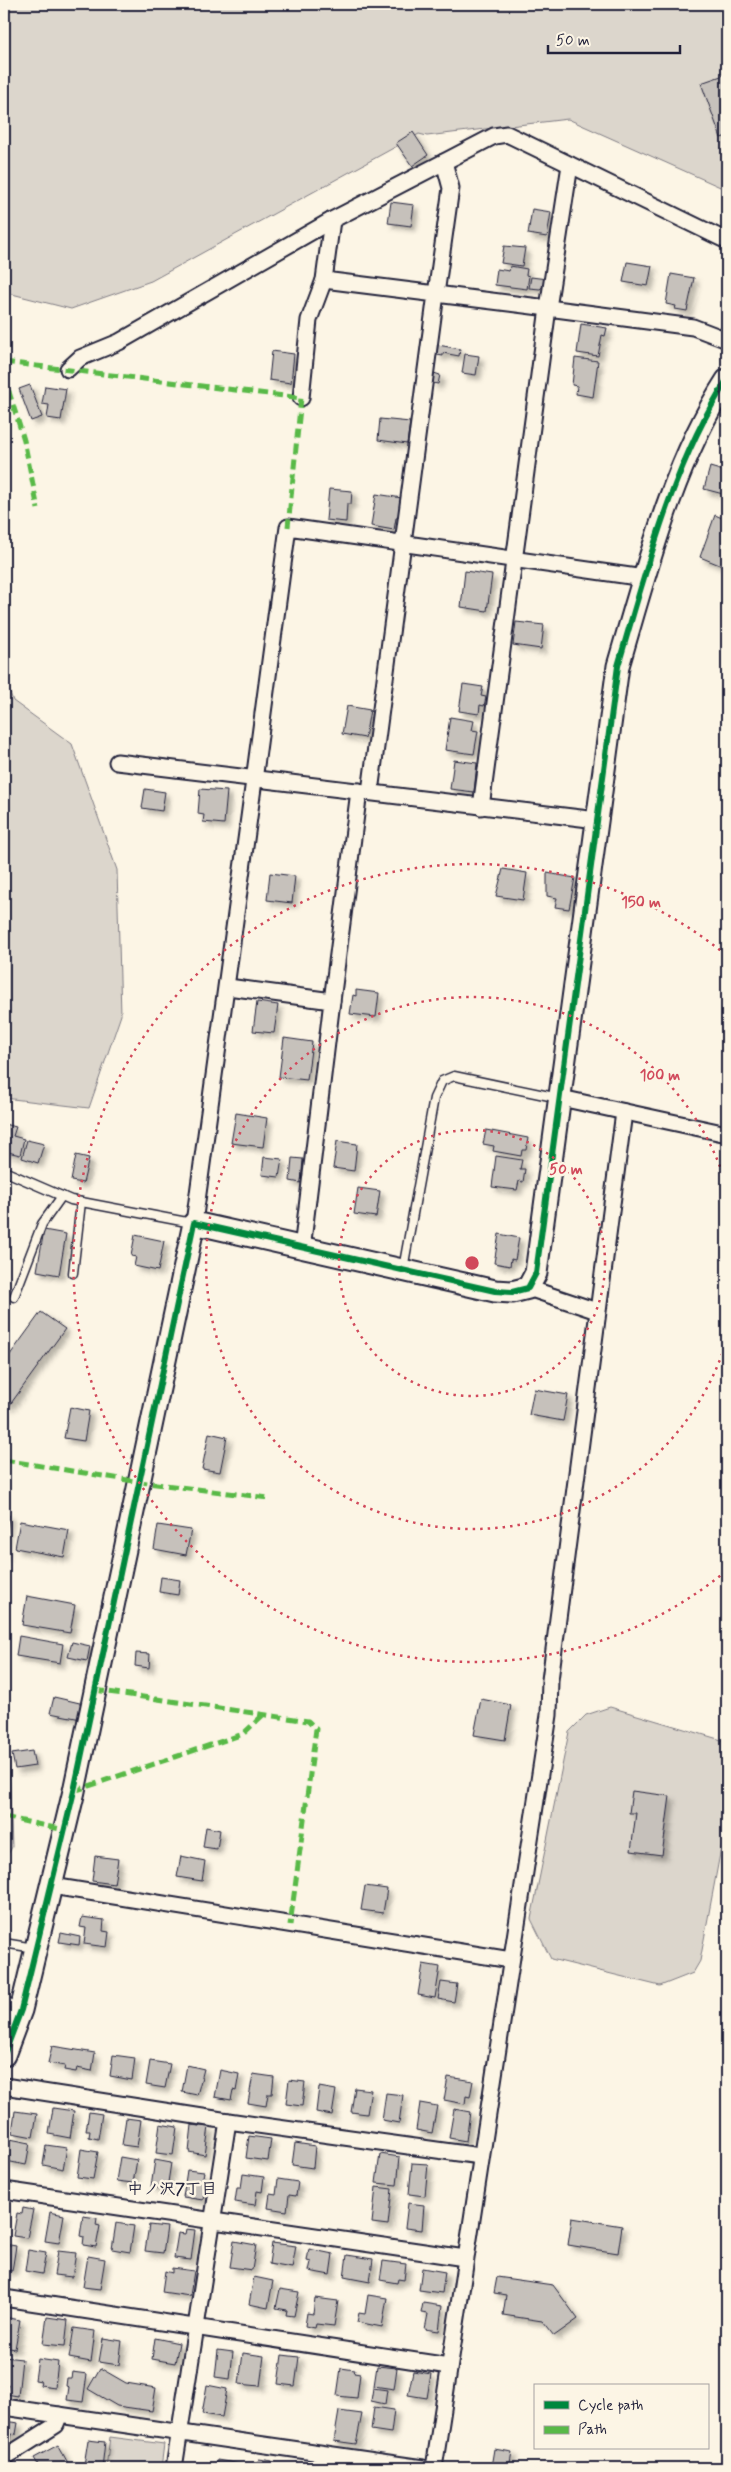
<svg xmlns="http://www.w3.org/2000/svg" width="731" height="2472" font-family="Mynerve,'Klee One',sans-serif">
<defs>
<filter id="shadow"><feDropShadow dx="4.5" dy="4.5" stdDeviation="2.5" flood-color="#0004"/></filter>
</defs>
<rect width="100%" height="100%" fill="#fcf5e5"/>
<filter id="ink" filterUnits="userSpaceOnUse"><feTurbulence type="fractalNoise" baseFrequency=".02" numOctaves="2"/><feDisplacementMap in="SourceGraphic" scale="10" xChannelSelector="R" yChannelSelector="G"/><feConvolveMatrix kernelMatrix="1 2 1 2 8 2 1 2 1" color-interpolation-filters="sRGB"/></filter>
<g filter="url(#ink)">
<!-- green -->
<g fill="#dcd6cc" stroke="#7f7c84">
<polygon points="4,4 727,4 727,190 568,119 427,136 419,134 151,281 71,309 4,292"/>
<polygon points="4,676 13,701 72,744 117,870 121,1015 89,1108 4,1098"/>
<polygon points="4,1628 12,1847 4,1862"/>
<polygon points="610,1707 725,1741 727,1744 727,1816 700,1961 693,1973 660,1986 551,1959 531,1919 569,1732 586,1715"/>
<polygon points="110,2437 164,2444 161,2468 106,2468"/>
</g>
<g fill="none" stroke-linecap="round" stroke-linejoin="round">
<!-- stream -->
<polyline stroke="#78757e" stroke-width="5.5" points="724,4 727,23"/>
</g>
<!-- building -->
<g fill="#c6c1bb" stroke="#22223b" filter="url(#shadow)">
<polygon points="727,74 727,136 721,138 701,83"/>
<polygon points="413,132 428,155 412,166 396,143"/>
<polygon points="391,202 414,205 411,226 388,223"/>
<polygon points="532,209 551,212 547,237 528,234"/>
<polygon points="504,246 525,248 522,266 501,263"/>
<polygon points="627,262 652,266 648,286 623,282"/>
<polygon points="510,266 527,269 526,275 529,276 527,289 495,285 497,269 509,271"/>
<polygon points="671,274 694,278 687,311 675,309 676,306 666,304"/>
<polygon points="531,277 547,279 546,284 540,289 529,288"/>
<polygon points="581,324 607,328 605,336 602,335 598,356 577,353"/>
<polygon points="438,345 460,349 459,356 443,353 443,356 437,355"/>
<polygon points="272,351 294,354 291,383 269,380"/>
<polygon points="465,354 479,356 476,375 462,373"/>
<polygon points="575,358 598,361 593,397 576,394 577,386 572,385"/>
<polygon points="434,373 440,375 438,384 432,383"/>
<polygon points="30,385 42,417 31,421 19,389"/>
<polygon points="45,386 66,389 61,420 47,418 49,405 42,404"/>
<polygon points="380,419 410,422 407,444 378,440"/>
<polygon points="710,467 727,472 727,495 704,489"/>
<polygon points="329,489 352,491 351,504 347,504 346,522 326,520"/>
<polygon points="376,494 402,498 399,518 396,518 394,530 371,526"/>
<polygon points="715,515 727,520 727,553 722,566 700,557"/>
<polygon points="465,571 492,575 487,611 461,607"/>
<polygon points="516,622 544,625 541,649 513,645"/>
<polygon points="463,684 483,687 481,696 486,697 484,706 480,705 479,714 459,711"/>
<polygon points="347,706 370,710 365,738 342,734"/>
<polygon points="450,717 474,721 472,730 478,731 474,754 445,750"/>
<polygon points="454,760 477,763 474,792 450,789"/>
<polygon points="145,789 165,792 162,811 142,808"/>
<polygon points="200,789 227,791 224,824 203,822 204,815 198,814"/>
<polygon points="503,869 527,873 523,900 496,896"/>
<polygon points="270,873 295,876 292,903 267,900"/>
<polygon points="547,873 575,878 569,909 555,907 557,898 547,896"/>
<polygon points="356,990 379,993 376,1017 350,1014 353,995 356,996"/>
<polygon points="257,1002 278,1005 274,1033 253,1031"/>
<polygon points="284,1038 312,1042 307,1080 279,1077"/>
<polygon points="236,1113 267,1118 263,1147 231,1143"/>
<polygon points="4,1124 16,1127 13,1136 24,1139 20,1155 4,1151"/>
<polygon points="486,1130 528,1138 526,1150 522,1150 521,1156 493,1151 494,1146 483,1144"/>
<polygon points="27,1140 44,1144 38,1163 22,1158"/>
<polygon points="337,1141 357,1144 354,1171 333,1168"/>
<polygon points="76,1155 89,1158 83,1183 71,1181"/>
<polygon points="496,1156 522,1160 520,1169 525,1169 523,1182 519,1181 517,1190 492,1187"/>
<polygon points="264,1157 282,1159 279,1177 262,1175"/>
<polygon points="292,1158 303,1159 301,1183 290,1181"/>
<polygon points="358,1188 380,1191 376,1217 354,1214"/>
<polygon points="44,1230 66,1234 59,1275 37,1271"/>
<polygon points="499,1234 519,1238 515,1260 511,1259 510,1266 494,1263"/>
<polygon points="135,1235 164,1241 158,1271 134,1266 136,1257 131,1256"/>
<polygon points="41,1312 65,1329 9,1406 4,1402 4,1363"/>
<polygon points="534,1389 568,1395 563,1421 529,1415"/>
<polygon points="70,1407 89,1411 84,1441 64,1438"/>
<polygon points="209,1433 227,1437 220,1472 202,1469"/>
<polygon points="4,1514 9,1515 4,1557"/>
<polygon points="20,1521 69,1530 64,1557 15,1548"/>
<polygon points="158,1525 191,1530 186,1555 154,1549"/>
<polygon points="161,1577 180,1580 178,1595 159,1592"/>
<polygon points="27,1596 75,1605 70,1633 22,1625"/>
<polygon points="19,1636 63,1644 60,1663 16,1656"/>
<polygon points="72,1642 90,1646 87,1661 68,1657"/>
<polygon points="136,1653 150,1654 149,1668 135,1666"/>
<polygon points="54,1697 84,1704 81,1719 50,1713"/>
<polygon points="481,1699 511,1705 505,1740 474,1735"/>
<polygon points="32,1751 35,1766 15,1769 12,1754"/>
<polygon points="632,1791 670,1796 662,1855 631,1851 636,1813 629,1813"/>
<polygon points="206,1827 220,1830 217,1849 203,1847"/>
<polygon points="95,1856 118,1859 114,1884 92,1881"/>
<polygon points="181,1856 205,1861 202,1881 177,1877"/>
<polygon points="365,1886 387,1889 383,1913 361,1910"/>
<polygon points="82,1917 104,1920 103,1931 109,1932 107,1947 84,1944 86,1928 80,1927"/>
<polygon points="61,1933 80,1937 79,1945 59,1942"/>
<polygon points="423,1964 440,1967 435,1998 418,1995"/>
<polygon points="441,1982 457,1984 454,2002 438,1999"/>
<polygon points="52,2046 95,2053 92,2071 77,2068 76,2072 64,2070 65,2066 48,2063"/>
<polygon points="113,2055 135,2058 132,2080 110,2076"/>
<polygon points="150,2061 170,2064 165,2088 146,2085"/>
<polygon points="187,2065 204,2069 197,2095 182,2092"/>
<polygon points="220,2070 239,2074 236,2091 233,2090 231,2100 215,2097"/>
<polygon points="253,2074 274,2077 272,2094 268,2094 266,2106 248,2103"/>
<polygon points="448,2077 473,2081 470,2097 466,2096 465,2104 444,2100"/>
<polygon points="289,2080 305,2082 302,2106 286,2104"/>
<polygon points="319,2087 336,2090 332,2115 316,2112"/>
<polygon points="355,2088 371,2090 367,2114 351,2112"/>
<polygon points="386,2093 403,2095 399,2123 382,2120"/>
<polygon points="420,2103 437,2106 432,2133 416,2130"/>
<polygon points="53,2108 74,2111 70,2138 49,2134"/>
<polygon points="454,2109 470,2112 466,2141 449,2138"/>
<polygon points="15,2111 37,2114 33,2137 12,2133"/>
<polygon points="89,2112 102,2114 98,2139 89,2137 90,2131 86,2131"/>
<polygon points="126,2118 141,2120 137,2147 122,2145"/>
<polygon points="160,2124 177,2127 173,2155 156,2153"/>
<polygon points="192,2125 209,2127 205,2155 189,2152"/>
<polygon points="249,2136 271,2139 268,2161 246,2158"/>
<polygon points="10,2139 30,2143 26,2165 6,2161"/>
<polygon points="295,2143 315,2146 313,2168 292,2165"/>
<polygon points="46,2145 67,2148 63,2169 43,2165"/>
<polygon points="81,2149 98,2152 93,2179 77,2177"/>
<polygon points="380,2154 400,2157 397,2185 376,2183"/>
<polygon points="120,2157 137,2160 133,2183 116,2181"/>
<polygon points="155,2160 171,2163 167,2189 151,2187"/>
<polygon points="412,2163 428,2164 425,2196 409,2194"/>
<polygon points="187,2170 204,2172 202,2181 206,2182 203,2200 183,2197"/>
<polygon points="243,2174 264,2177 262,2192 257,2191 255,2205 235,2202 237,2188 241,2188"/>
<polygon points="278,2179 298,2182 296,2196 289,2195 287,2211 268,2208 270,2194 276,2195"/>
<polygon points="376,2187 392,2189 388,2225 372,2223"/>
<polygon points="408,2203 424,2205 422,2230 405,2228"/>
<polygon points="23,2208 33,2210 27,2238 13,2236 17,2213 22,2214"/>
<polygon points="50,2212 64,2215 59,2243 45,2241"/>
<polygon points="83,2216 97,2218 96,2225 100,2226 96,2247 83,2245 84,2237 80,2236"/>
<polygon points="572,2218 622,2226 618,2253 568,2245"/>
<polygon points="116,2223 134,2226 130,2252 112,2249"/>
<polygon points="149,2225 167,2227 163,2253 145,2251"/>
<polygon points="186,2229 195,2230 191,2260 174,2258 178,2233 185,2234"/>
<polygon points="234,2241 256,2245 252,2270 230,2267"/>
<polygon points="272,2243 296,2246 292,2268 269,2264"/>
<polygon points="4,2244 16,2246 12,2271 4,2269"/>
<polygon points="309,2249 333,2254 330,2275 309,2271 311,2262 307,2261"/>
<polygon points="28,2250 46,2253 42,2274 25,2271"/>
<polygon points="58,2251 76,2253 72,2277 54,2275"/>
<polygon points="347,2255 373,2259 370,2282 344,2277"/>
<polygon points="88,2256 105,2259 100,2289 83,2287"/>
<polygon points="383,2261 406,2264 404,2280 398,2279 397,2283 380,2280"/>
<polygon points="172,2268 194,2271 190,2296 162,2292 165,2271 172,2273"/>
<polygon points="422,2268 445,2272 442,2293 419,2290"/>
<polygon points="254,2277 273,2281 268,2308 249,2304"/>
<polygon points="497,2277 553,2285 578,2319 554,2336 542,2321 503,2315 506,2295 494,2293"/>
<polygon points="280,2289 299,2292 294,2316 286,2315 287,2310 276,2308"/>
<polygon points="368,2295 387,2298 382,2327 357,2322 359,2313 365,2314"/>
<polygon points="315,2298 338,2301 334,2326 316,2324 315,2328 305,2326 307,2313 313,2314"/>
<polygon points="423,2303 442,2306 439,2331 425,2329 428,2314 421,2313"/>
<polygon points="4,2317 20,2320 15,2349 4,2347"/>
<polygon points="47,2317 68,2320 65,2346 43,2344"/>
<polygon points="74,2328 95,2331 91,2362 69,2358"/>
<polygon points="103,2338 122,2341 119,2365 99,2362"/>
<polygon points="155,2338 179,2343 175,2363 152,2359"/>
<polygon points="218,2350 233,2352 230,2379 215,2377"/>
<polygon points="243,2353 264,2356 260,2386 239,2384"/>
<polygon points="282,2355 299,2357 295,2386 278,2384"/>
<polygon points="4,2357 22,2359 18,2396 6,2394 8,2384 4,2383"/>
<polygon points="38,2359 58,2362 55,2387 40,2385 41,2381 35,2380"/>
<polygon points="377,2366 397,2368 394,2389 374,2386"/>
<polygon points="100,2368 126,2383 156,2388 152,2411 117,2406 88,2389"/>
<polygon points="341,2368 355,2370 354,2373 360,2374 357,2398 337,2396"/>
<polygon points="413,2371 431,2374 427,2398 408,2395"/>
<polygon points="72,2372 87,2374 83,2402 67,2400 69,2387 66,2386 67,2378 71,2378"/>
<polygon points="207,2385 227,2389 222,2417 202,2414"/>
<polygon points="373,2388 387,2390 385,2404 371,2401"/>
<polygon points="374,2407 394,2410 391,2433 371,2430"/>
<polygon points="339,2411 362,2414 356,2444 334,2441"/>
<polygon points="4,2421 18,2423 16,2434 12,2433 10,2445 4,2444"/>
<polygon points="88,2440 105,2442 102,2468 84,2465"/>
<polygon points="58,2445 68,2463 58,2468 40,2468 34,2458"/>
<polygon points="494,2449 512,2452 509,2468 491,2467"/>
<polygon points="259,2459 272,2461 271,2468 255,2468"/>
<polygon points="217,2460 241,2464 241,2468 216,2468"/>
</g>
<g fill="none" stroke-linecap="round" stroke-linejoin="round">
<defs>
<g id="lane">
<polyline points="4,1171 71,1200 192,1223"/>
<polyline points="403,1269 434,1098 442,1081 454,1076 559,1098"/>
<polyline points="73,1273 81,1202"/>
<polyline points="14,1297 42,1224 62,1196"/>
<polyline points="4,1943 34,1948"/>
<polyline points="4,2000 19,2009"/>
</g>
<g id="street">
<polyline points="444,162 494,136 507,134 727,241"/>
<polyline points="324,280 436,294 370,792"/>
<polyline points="68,369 80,358 119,342 332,220 444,162 451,188 436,294 548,308 570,165"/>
<polyline points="301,398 309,320 324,280 332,220"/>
<polyline points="117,762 597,820"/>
<polyline points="481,807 548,308 693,327 727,340"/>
<polyline points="228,987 332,1001 302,1249"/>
<polyline points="332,1001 359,791"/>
<polyline points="561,1098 727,1134"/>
<path d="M194 1223C227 991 256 759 288 527L644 578"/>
<polyline points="528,1288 597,1311"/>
<polyline points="52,1886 511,1960"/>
<polyline points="4,2086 228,2121 480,2156"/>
<polyline points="4,2190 465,2258"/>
<polyline points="4,2298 449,2366"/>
<polyline points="4,2407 423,2468"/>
<polyline points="4,2458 56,2425 60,2415"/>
<polyline points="174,2468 228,2121"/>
<polyline points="434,2468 549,1715 550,1680 624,1112"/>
</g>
<path id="secondary" d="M4 2055 21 2010 74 1791 194 1223 495 1291 512 1292 528 1288 536 1273 618 666C646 571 673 463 727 380"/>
</defs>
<!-- lane casing -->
<use href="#lane" stroke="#22223b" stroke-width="11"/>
<!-- street casing -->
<use href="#street" stroke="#22223b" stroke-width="19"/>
<!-- secondary casing -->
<use href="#secondary" stroke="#22223b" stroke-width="25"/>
<!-- lane -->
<use href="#lane" stroke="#fcf5e5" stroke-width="8"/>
<!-- street -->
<use href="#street" stroke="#fcf5e5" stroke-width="15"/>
<!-- secondary -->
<use href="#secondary" stroke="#fcf5e5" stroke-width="21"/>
<!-- quiet -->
<g stroke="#58b947" stroke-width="5" stroke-dasharray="10 5" stroke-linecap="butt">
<polyline points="4,362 301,398 288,527"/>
<polyline points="4,376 24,440 38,509"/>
<polyline points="4,1460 140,1482 269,1498"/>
<polyline points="95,1690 308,1721 316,1729 290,1925"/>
<polyline points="74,1791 243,1734 264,1714"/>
<polyline points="4,1817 65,1830"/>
</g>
<defs>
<path id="cycleway" d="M4 2055 21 2010 74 1791 194 1223 495 1291 512 1292 528 1288 536 1273 618 666C646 571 673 463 727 380"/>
</defs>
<!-- cycleway casing -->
<use href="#cycleway" stroke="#fcf5e5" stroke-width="9"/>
<!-- cycleway -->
<use href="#cycleway" stroke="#00873e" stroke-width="6"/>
</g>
</g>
<!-- distance rings -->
<g fill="none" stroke="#d1495b" stroke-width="2.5" stroke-dasharray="2.5 5">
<circle cx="472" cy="1263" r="133"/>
<path d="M727 1339A266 266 0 1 1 727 1187"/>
<path d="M726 1571A399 399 0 1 1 726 955"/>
</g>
<g text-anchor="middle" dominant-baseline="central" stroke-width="5" stroke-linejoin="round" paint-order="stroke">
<!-- neighbourhood labels -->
<g font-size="16" font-weight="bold" fill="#22223b" stroke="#fcf5e5">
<text x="172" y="2189">中ノ沢7丁目</text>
</g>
</g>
<circle cx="472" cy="1263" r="8" fill="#d1495b" stroke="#fcf5e5" stroke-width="2.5"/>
<g font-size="15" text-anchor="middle" font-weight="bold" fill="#d1495b" stroke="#fcf5e5" stroke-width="5" stroke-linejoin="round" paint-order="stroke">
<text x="641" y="907">150 m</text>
<text x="660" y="1080">100 m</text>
<text x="566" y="1174">50 m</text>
</g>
<!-- margin -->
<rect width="731" height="2472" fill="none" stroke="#fcf5e5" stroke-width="20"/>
<rect x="10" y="10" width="711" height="2452" fill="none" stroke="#22223b" stroke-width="2" filter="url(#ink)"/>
<!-- legend -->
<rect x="534" y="2384" width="175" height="65" fill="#fcf5e5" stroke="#a5a1a1"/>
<rect x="544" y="2401" width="25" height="8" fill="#00873e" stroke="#a5a1a1"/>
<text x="578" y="2410" font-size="15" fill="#22223b">Cycle path</text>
<rect x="544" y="2426" width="25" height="8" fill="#58b947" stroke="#a5a1a1"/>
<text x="578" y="2434" font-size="15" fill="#22223b">Path</text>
<!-- scale -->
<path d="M548 45v8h132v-8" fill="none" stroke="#22223b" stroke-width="2.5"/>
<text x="556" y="45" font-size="15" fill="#22223b" stroke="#fcf5e5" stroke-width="4" paint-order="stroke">50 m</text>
</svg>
